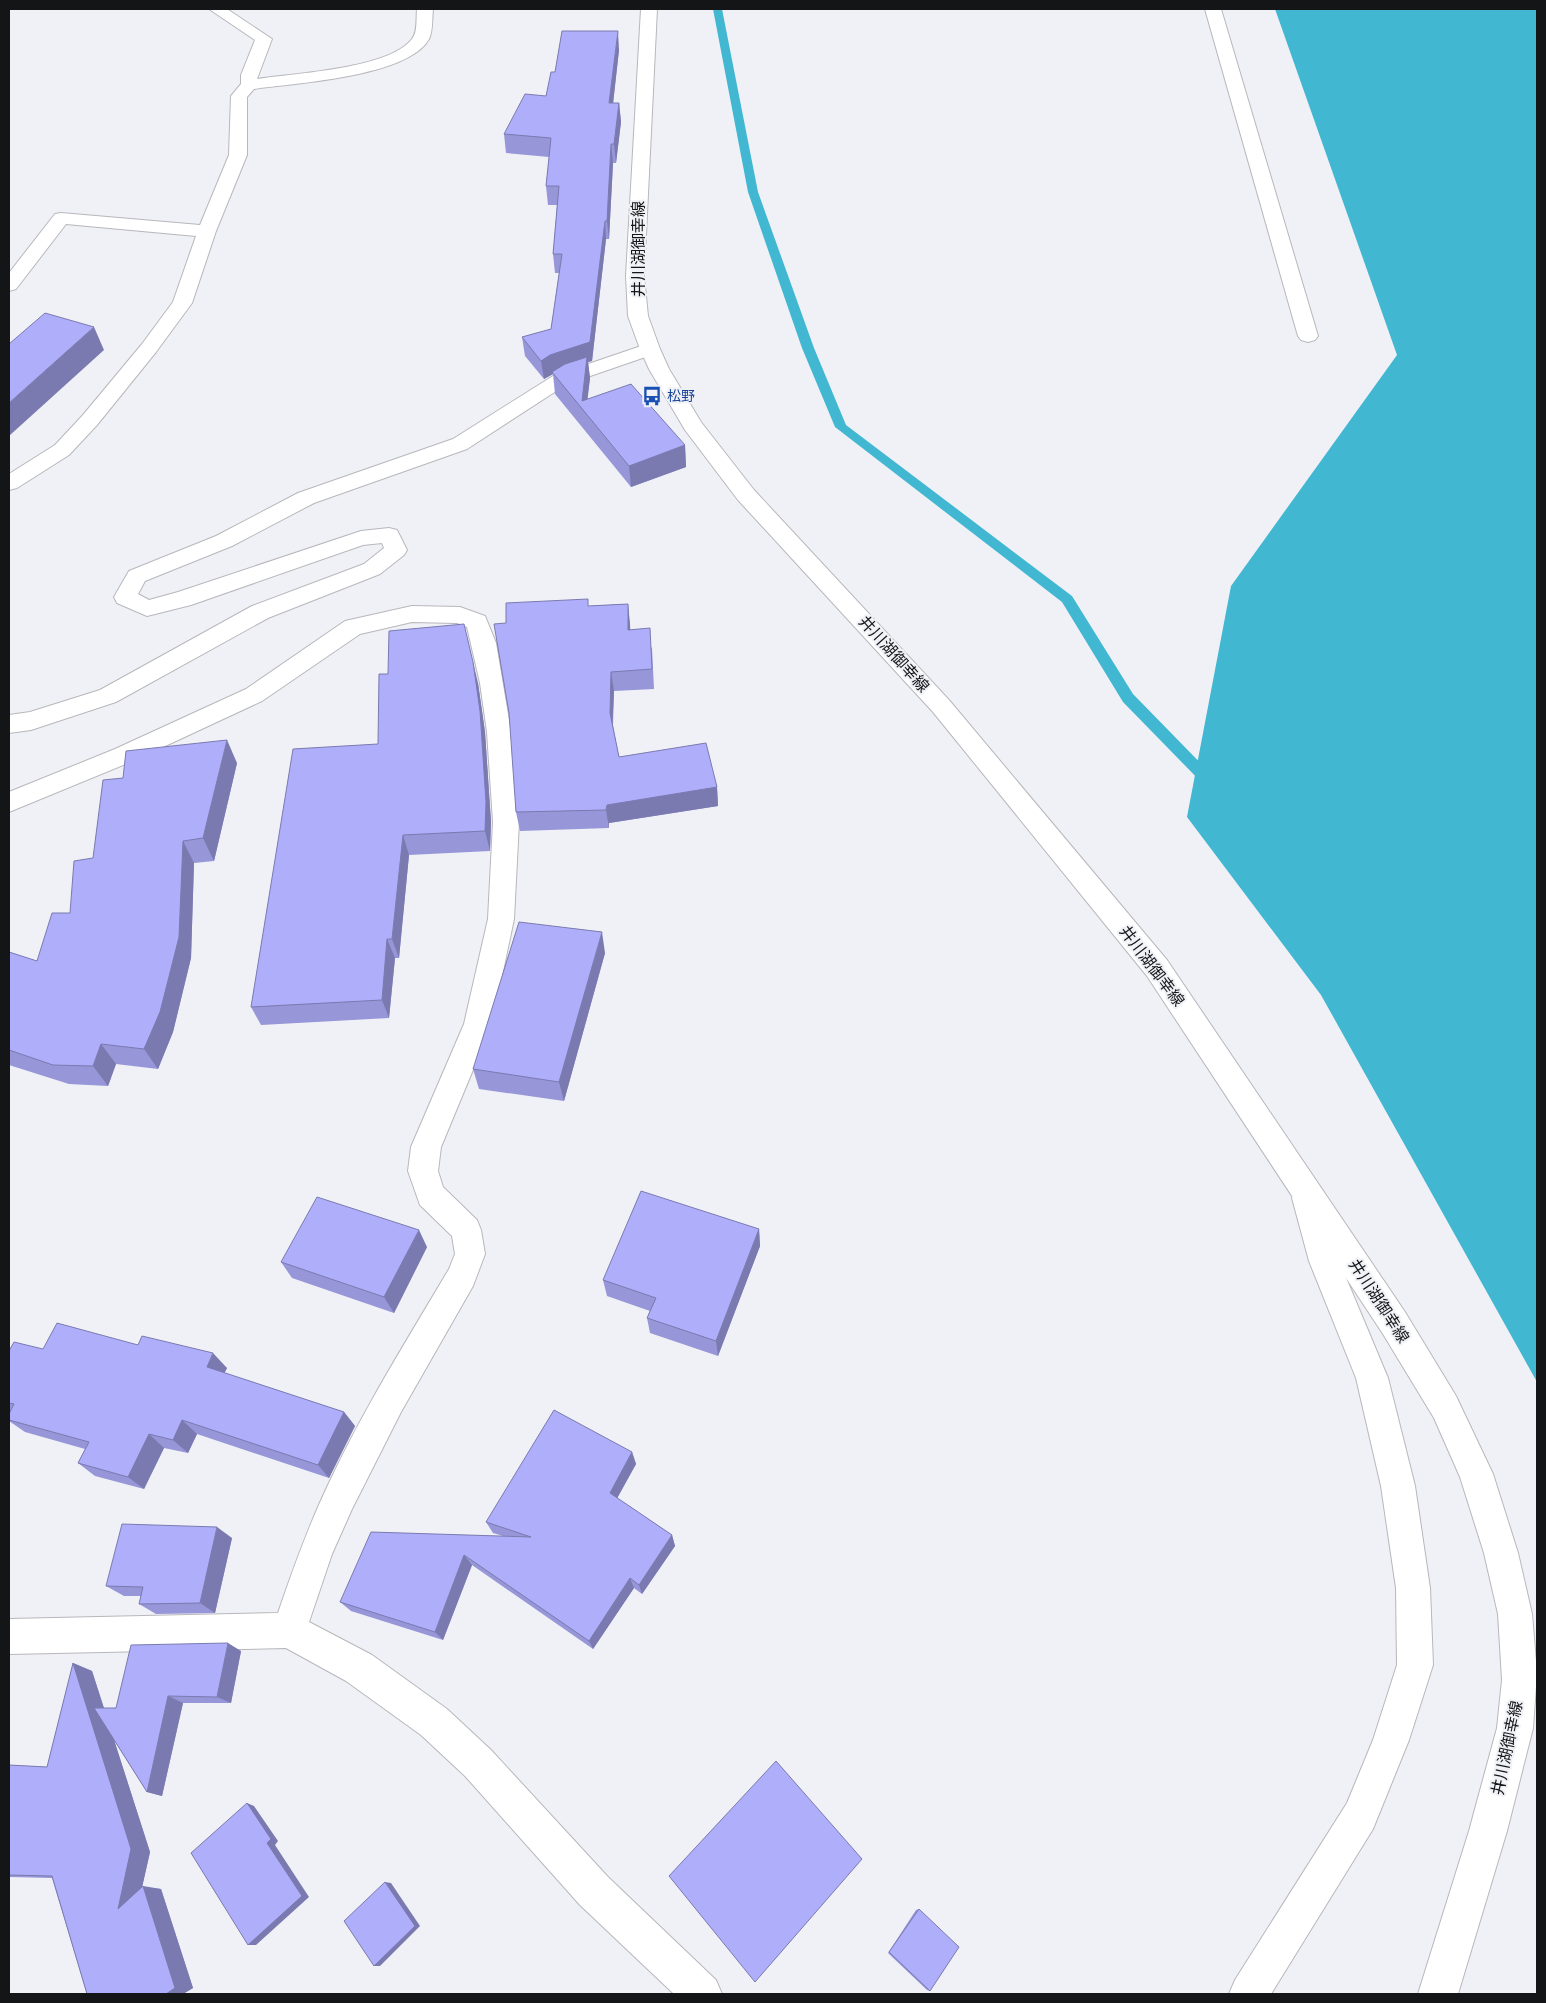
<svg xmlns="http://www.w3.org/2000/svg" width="1546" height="2003" font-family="'Fira Sans','Noto Sans JP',sans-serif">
<rect width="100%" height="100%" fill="#f0f1f6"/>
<!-- water -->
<polygon fill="#42b7d2" points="1275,9 1537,9 1537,1382 1321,995 1187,817 1231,586 1397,355"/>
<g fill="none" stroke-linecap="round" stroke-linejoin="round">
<!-- stream -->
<polygon fill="#42b7d2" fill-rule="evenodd" points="713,9 722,9 758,192 814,348 846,425 1072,596 1133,694 1217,780 1219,784 1217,788 1212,790 1207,788 1123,702 1062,602 835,427 802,348 748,192"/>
<defs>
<g id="street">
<path d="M209 9H227L272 39 257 79C295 73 389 69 412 39 418 32 416 18 417 9H433C432 18 433 31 429 39 408 77 294 83 254 89L247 97V155L216 231 192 303 156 352 97 425 69 455 17 488 9 490V474L55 445 83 415 142 344 173 302 196 236 66 224 16 289 9 291V273L55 214 61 213 200 225 229 155 231 96 241 84V75L255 40Z"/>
<polygon points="1205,9 1221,9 1318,336 1315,340 1308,342 1301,340 1298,336"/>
<polygon points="650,343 657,345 660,349 657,353 567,384 467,449 314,503 232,546 145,581 138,594 149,600 178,592 361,531 389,528 397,530 407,550 404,555 380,574 268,618 116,702 31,730 9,733 9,715 30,712 100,690 252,606 364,564 384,548 382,543 363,545 191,605 147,616 117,603 114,597 129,571 216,536 298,493 453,439 553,376"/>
<path d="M412 606 460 607 485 616 496 643 511 732 519 822 514 919 492 1024 441 1147 438 1171 443 1187 477 1220 481 1230 485 1254 473 1286 401 1412 352 1509 332 1554 309 1622 372 1655 447 1709 491 1750 608 1877 716 1980 722 1994H674L580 1905 465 1776 421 1735 346 1681 286 1648 9 1654V1619L278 1613C293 1569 308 1527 328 1485 363 1410 407 1340 449 1269L455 1254 452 1236 420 1205 408 1171 411 1147 464 1024 488 919 493 822 487 732 480 683 467 627 457 623 412 622 360 634 262 701 133 761 9 812V792L115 749 246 689 345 621Z"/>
<polygon points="1307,1184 1318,1188 1322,1198 1339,1261 1388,1378 1415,1486 1430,1588 1433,1665 1409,1740 1373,1829 1271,1994 1229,1994 1235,1980 1347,1803 1373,1740 1397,1665 1396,1588 1381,1486 1356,1378 1309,1261 1292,1198 1296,1188"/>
</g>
<polygon id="primary" points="641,9 657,9 644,276 648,316 660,349 669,369 701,422 754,490 949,700 1167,960 1405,1312 1456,1396 1493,1474 1518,1553 1532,1614 1537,1673 1533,1728 1507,1831 1458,1994 1418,1994 1469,1831 1497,1728 1502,1680 1498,1614 1484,1553 1460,1477 1434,1418 1383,1334 1147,976 933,712 738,500 685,430 649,369 640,349 628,316 626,276"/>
</defs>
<!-- street casing -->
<use href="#street" stroke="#b7b7bc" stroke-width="2"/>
<!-- primary casing -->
<use href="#primary" stroke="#b7b7bc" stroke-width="2"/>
<!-- street -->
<use href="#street" fill="#fff" fill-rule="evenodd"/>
<!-- primary -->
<use href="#primary" fill="#fff" fill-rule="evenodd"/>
</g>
<!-- wall -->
<g fill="#9696d8">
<polygon points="619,50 613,103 619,103 621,122 616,163 613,163 609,239 606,239 592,361 588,362 590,378 587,399 685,445 686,467 631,487 555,394 553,374 544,379 525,356 522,337 551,329 559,273 555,273 553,254 557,205 548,205 546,186 549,157 506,153 504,134 546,96 555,72"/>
<polygon points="628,604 630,630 652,648 654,689 614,691 613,726 619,757 717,787 718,806 609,823 609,828 520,831 516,812 506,623 589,606"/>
<polygon points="478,683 485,732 491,822 490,851 409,855 399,958 395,958 389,1018 261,1025 251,1007"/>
<polygon points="237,763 214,861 194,863 191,958 173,1032 158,1069 116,1064 108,1086 69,1084 9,1065 9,952 37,961 70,913 93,858"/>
<polygon points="605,953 564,1101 479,1089 473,1069"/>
<polygon points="759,1229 760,1246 718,1356 650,1333 647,1318 650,1311 607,1296 603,1280"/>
<polygon points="427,1247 394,1313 292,1278 281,1262"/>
<polygon points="138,1345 227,1368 224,1373 344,1412 355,1426 329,1478 197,1434 188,1453 164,1448 144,1489 95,1476 78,1463 85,1449 25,1432 9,1421 9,1414 10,1412 9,1411 9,1351"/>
<polygon points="632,1452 636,1464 617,1498 672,1535 675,1546 642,1594 634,1588 593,1649 472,1565 443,1640 351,1611 340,1602 503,1536 493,1533 486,1522"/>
<polygon points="232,1538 215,1613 156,1614 139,1604 141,1596 124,1596 106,1586"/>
<polygon points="241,1651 231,1703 183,1703 162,1796 147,1792 114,1740 150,1852 142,1887 161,1889 193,1988 183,1994 87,1994 52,1878 9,1877 9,1765 47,1767 73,1663 92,1671 104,1708 116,1708"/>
<polygon points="919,1909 930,1991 927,1990 888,1953 916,1910"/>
</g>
<!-- shaded-wall -->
<g fill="#7a7ab0">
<polygon points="618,31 619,50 611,122 609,103"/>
<polygon points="619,103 621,122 616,163 614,144"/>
<polygon points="611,144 613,163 609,239 607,221"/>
<polygon points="605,221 606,239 592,361 588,362 590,378 586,413 552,372 553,374 544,379 541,361"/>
<polygon points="94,327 104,350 9,436 9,403"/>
<polygon points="685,445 686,467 631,487 629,466"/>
<polygon points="628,604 630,624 631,649 628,630"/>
<polygon points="473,662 478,683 485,732 491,822 490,851 485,831"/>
<polygon points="611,672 614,691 612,732 610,713"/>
<polygon points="227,740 237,763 214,861 203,838"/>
<polygon points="717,787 718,806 609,823 609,828 606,810 607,805"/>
<polygon points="403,835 409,855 399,958 392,939"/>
<polygon points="183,841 194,863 191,958 173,1032 158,1069 144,1049"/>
<polygon points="602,932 605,953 564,1101 559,1082"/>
<polygon points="387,939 395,958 389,1018 382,1000"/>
<polygon points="101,1044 116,1064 108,1086 93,1066"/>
<polygon points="759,1229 760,1246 718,1356 716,1341"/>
<polygon points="419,1230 427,1247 394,1313 384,1297"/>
<polygon points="213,1353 227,1368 220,1382 207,1367"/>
<polygon points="344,1412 355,1426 329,1478 318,1465"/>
<polygon points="182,1420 197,1434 188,1453 173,1440"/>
<polygon points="149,1434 164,1448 144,1489 128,1477"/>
<polygon points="632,1452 636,1464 614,1504 610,1493"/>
<polygon points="217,1527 232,1538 215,1613 200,1603"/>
<polygon points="672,1535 675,1546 642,1594 639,1585"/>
<polygon points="464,1555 472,1565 443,1640 435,1632"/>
<polygon points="630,1578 634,1588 593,1649 589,1641"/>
<polygon points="228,1643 241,1651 231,1703 217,1697"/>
<polygon points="73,1663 92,1671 150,1852 137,1910 118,1909"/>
<polygon points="168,1696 183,1703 162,1796 147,1792"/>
<polygon points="247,1803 254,1806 278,1841 275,1845 309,1897 256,1945 248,1945 267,1843"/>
<polygon points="385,1882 391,1883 420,1926 380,1966 374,1966"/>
<polygon points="143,1886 161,1889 193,1988 183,1994 166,1994"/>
</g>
<!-- building -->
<g fill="#afaefb" stroke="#7a7ab0">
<polygon points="562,31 618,31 609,103 619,103 614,144 611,144 607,221 605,221 590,342 550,355 541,361 522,337 551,329 562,254 553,254 559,186 546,186 551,138 504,134 525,94 546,96 551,72 555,72"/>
<polygon points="45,313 94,327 9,403 9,344"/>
<polygon points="587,357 582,401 631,384 685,445 629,466 552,372 565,364"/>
<polygon points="588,599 588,606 628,604 628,630 650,628 652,669 611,672 610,713 619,757 706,743 717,787 607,805 606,810 516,812 509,713 494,624 506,623 506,603"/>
<polygon points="464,624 473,662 480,711 486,802 485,831 403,835 392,939 387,939 382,1000 251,1007 293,749 378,744 379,674 388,674 389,631"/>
<polygon points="227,740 203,838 183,841 179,937 160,1012 144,1049 101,1044 93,1066 53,1065 9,1050 9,952 37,961 52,913 70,913 74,861 93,858 103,780 123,778 126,751"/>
<polygon points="519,922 602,932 559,1082 473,1069"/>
<polygon points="641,1191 759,1229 716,1341 647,1318 656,1298 603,1280"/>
<polygon points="317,1197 419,1230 384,1297 281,1262"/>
<polygon points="57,1323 138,1345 142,1336 213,1353 207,1367 344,1412 318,1465 182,1420 173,1440 149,1434 128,1477 78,1463 89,1442 9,1420 9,1414 14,1404 9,1403 9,1351 14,1342 43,1349"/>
<polygon points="554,1410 632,1452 610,1493 672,1535 639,1585 630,1578 589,1641 464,1555 435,1632 340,1602 371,1532 531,1537 486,1522"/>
<polygon points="122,1524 217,1527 200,1603 139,1604 143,1587 106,1586"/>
<polygon points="228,1643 217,1697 168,1696 147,1792 94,1708 116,1708 131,1645"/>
<polygon points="73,1663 131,1849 118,1909 143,1886 175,1988 166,1994 87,1994 52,1876 9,1875 9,1765 47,1767"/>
<polygon points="776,1761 862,1859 755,1982 669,1876"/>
<polygon points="247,1803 271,1839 267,1843 302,1896 248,1945 191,1853"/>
<polygon points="385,1882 415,1926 374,1966 344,1921"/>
<polygon points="919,1909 959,1947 930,1991 889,1952"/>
</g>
<!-- icons -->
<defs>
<symbol id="bus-bare" viewBox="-9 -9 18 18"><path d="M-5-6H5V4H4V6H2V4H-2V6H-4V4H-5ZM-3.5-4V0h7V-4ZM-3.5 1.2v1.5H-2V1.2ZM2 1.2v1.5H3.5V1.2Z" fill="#1a4fb4" stroke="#f0f1f6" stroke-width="2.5" paint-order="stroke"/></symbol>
</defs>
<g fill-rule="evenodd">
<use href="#bus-bare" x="638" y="382" width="28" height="28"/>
</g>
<g text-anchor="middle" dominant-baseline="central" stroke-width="4" stroke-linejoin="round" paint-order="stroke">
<!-- far-transit labels -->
<g font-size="14" fill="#164399" stroke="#f0f1f6" text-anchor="start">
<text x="667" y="396">松野</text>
</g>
<!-- street labels -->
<g font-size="16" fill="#141516" stroke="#f0f1f6">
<text transform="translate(638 249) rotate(-90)">井川湖御幸線</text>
<text transform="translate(894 654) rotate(48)">井川湖御幸線</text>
<text transform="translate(1152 966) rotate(53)">井川湖御幸線</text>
<text transform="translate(1379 1301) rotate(57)">井川湖御幸線</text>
<text transform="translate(1507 1748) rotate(-78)">井川湖御幸線</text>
</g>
</g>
<!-- border -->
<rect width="1546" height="2003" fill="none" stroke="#141516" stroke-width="20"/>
</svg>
